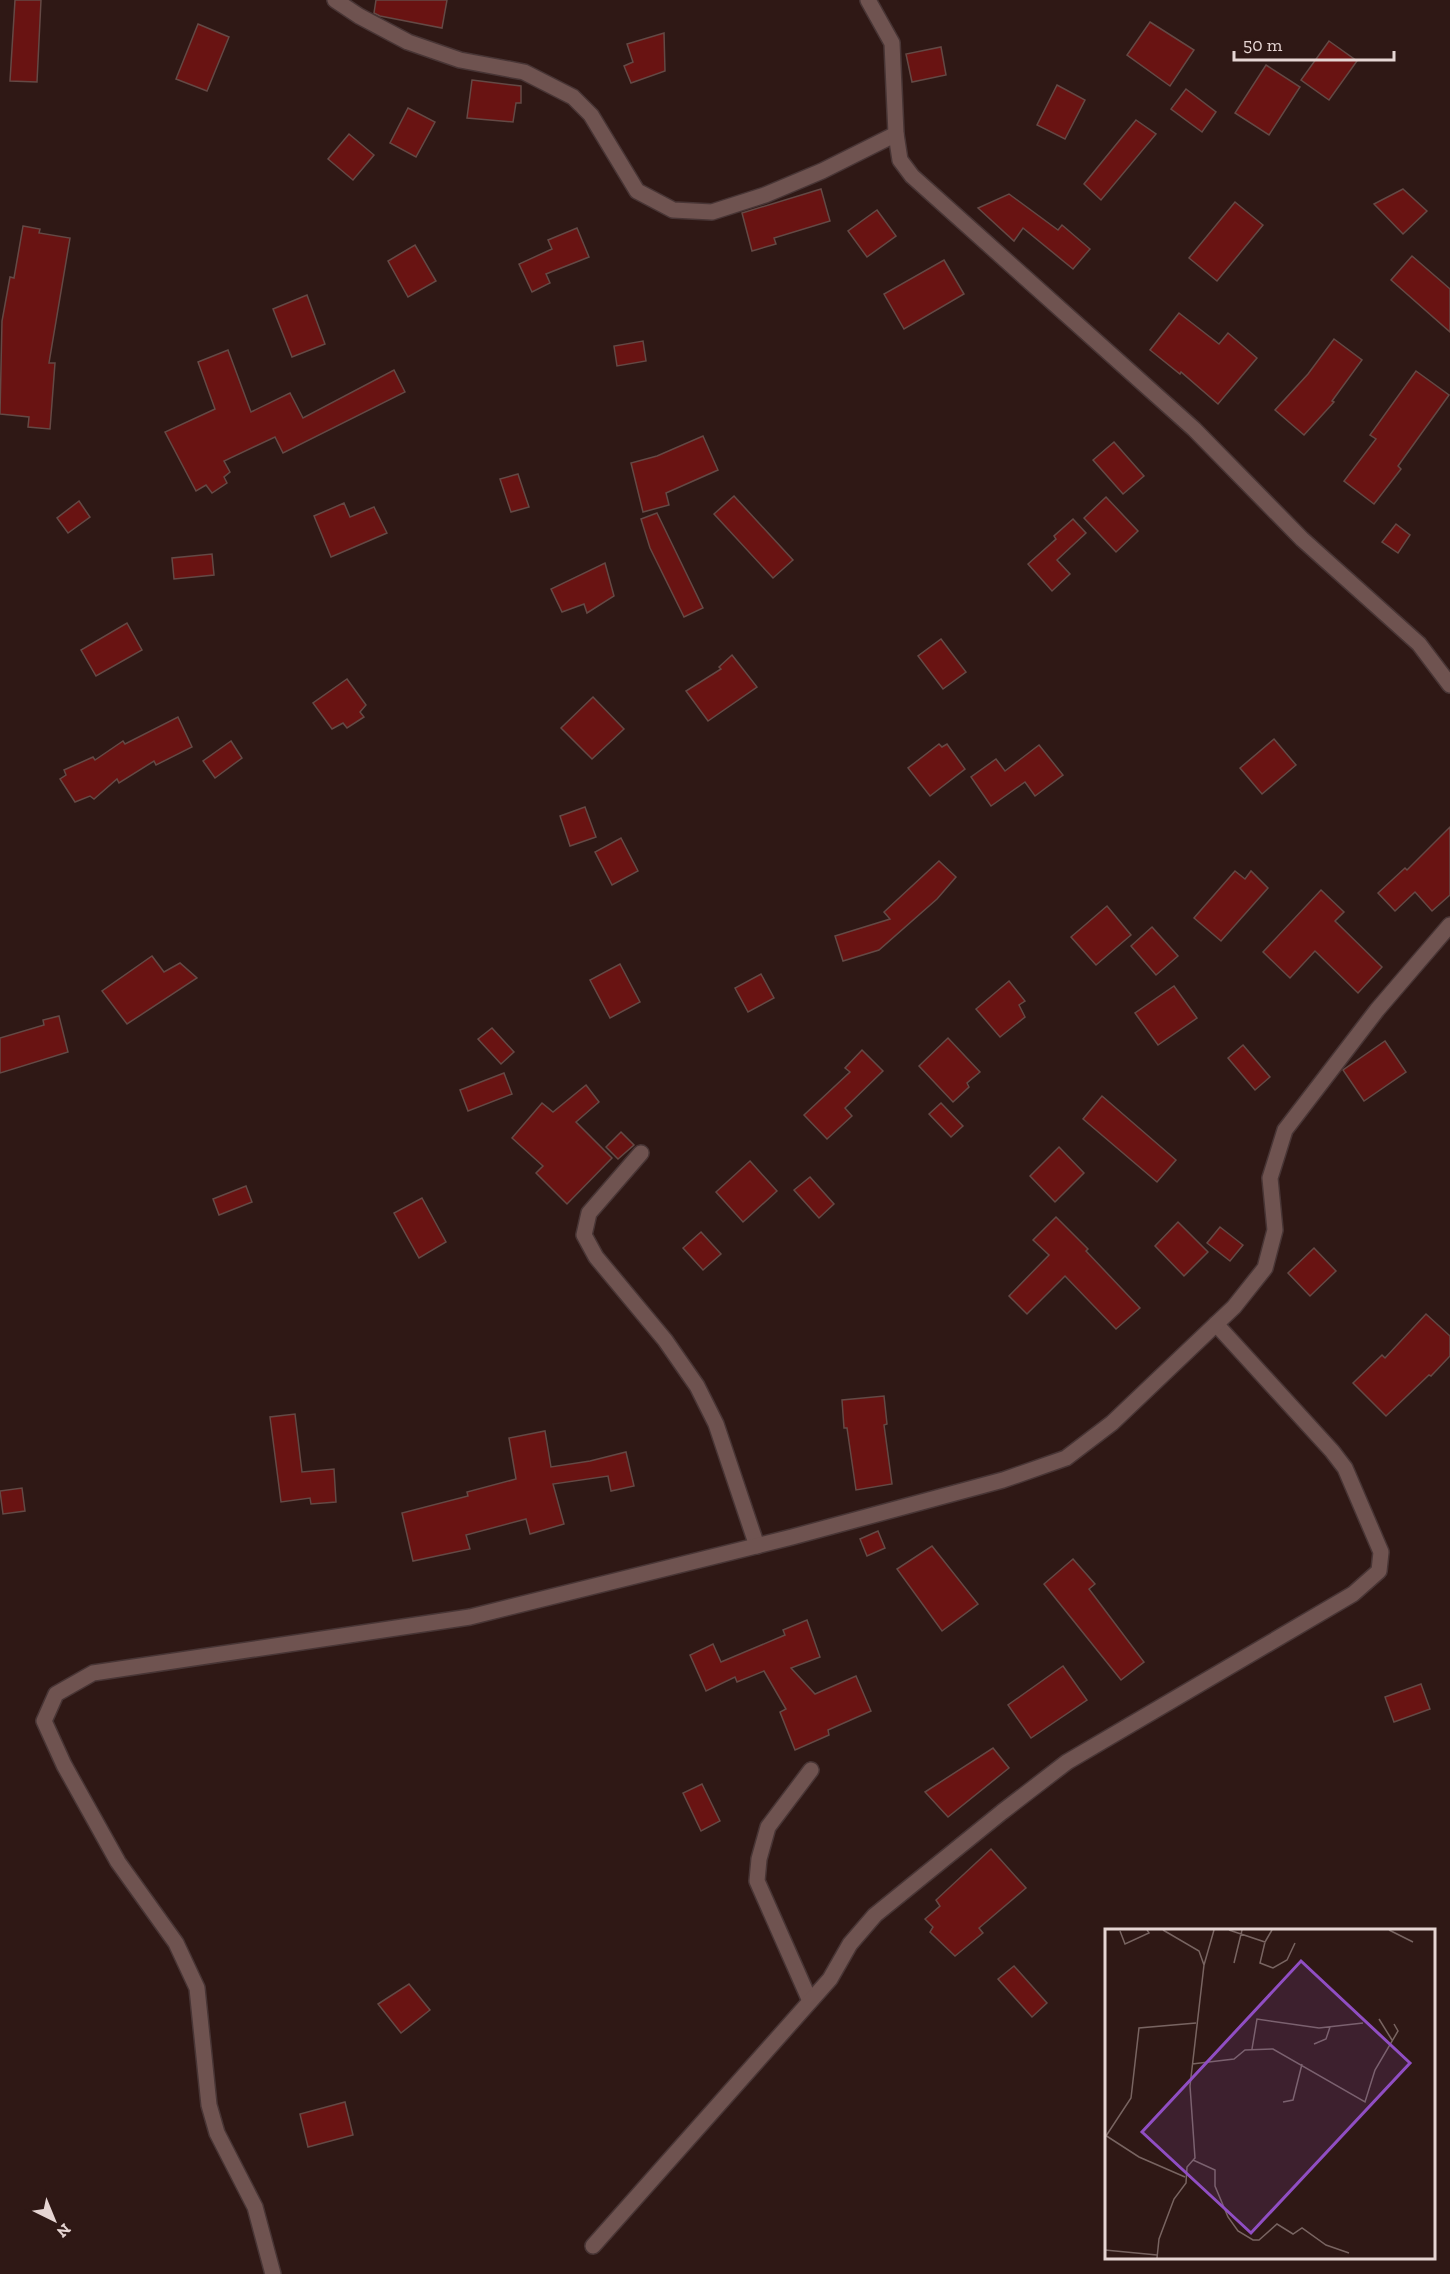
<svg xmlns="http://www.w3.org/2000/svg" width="1450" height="2274" font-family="'Zilla Slab',serif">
<rect width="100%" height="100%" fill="#2f1815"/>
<!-- building -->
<g fill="#691312" stroke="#644945" stroke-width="1.5">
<polygon points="15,0 41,0 37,82 10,81"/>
<polygon points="376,0 447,0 442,28 380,16 374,13"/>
<polygon points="1150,22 1194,50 1170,86 1127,55"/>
<polygon points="198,24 229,37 207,91 176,79"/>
<polygon points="664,33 665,71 631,83 624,66 633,62 627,44"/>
<polygon points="1329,41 1357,61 1329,100 1301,80"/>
<polygon points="941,47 946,75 912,82 906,54"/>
<polygon points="1266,65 1300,87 1269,135 1235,113"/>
<polygon points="472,80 521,86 521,103 516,103 513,122 467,118"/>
<polygon points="1057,85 1085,100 1065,139 1037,125"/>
<polygon points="1186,89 1216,112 1202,132 1171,109"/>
<polygon points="408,108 435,122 416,157 390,143"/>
<polygon points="1136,120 1156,134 1101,200 1084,184"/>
<polygon points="349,134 374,155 353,180 328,159"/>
<polygon points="821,189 830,221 774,238 776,244 752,251 742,213"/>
<polygon points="1403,189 1427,211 1403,234 1374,204"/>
<polygon points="1009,194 1058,230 1062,225 1090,249 1073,269 1023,228 1014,241 978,208"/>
<polygon points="1235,202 1263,225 1217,281 1189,258"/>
<polygon points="877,210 896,236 867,257 848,231"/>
<polygon points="23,226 40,229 39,233 70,238 49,363 55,363 50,429 28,427 29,417 0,414 2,321 10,277 14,278"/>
<polygon points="577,228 589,257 546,274 550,283 532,292 519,264 552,249 548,240"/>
<polygon points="415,245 436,281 408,297 388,261"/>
<polygon points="1412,256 1450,289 1450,332 1391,280"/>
<polygon points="944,260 964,294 904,329 884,294"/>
<polygon points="307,295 325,344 292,357 273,309"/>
<polygon points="1179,313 1219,344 1228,333 1257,358 1218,404 1181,372 1180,374 1150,350"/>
<polygon points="1334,339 1362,360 1332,401 1334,402 1304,435 1275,410 1308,374"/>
<polygon points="643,341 646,361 617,366 614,346"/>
<polygon points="228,350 251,412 290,393 303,418 394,370 405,392 283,453 275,437 224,461 230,472 224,477 227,483 212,493 206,485 196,491 165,432 215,409 198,362"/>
<polygon points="1416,371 1449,395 1398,466 1401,469 1374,504 1344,481 1376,439 1370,435"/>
<polygon points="703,436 718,470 666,493 669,505 643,512 631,463 657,456"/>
<polygon points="1114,442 1144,476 1123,494 1093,460"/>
<polygon points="518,474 529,507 511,512 500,479"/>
<polygon points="734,496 793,560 773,578 714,514"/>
<polygon points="1106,497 1138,531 1116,552 1084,518"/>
<polygon points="79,501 90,517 68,533 57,518"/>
<polygon points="344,503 350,517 374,507 387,533 331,557 314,516"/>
<polygon points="657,513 703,608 684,617 650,548 641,519"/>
<polygon points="1073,519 1086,533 1057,560 1070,574 1052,591 1028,564 1056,539 1054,536"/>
<polygon points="1396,524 1410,535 1398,553 1382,542"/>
<polygon points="212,554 214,575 174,579 172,558"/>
<polygon points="605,563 614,596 587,613 584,604 562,612 551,589"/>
<polygon points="127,623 142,650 96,676 81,650"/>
<polygon points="941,639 966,672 943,689 918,656"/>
<polygon points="732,655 757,687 708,721 686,691 721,669 719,667"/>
<polygon points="347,679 366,705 360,712 364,717 347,728 343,723 332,729 313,703"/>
<polygon points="593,697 624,729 592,759 561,728"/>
<polygon points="178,717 192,747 156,765 154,761 119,783 117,779 94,799 90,796 75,802 60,779 66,775 64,770 93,757 95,760 123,741 125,744"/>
<polygon points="1274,739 1296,765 1262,794 1240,768"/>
<polygon points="231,741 242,758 215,778 203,761"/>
<polygon points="939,744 942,747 947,744 965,769 930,796 908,768"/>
<polygon points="1039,745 1063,775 1035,796 1025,782 991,806 971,777 996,759 1005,771"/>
<polygon points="585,807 596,837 570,846 560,816"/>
<polygon points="1450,827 1450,895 1432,911 1415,892 1395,911 1378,893 1405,868 1407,870"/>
<polygon points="621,838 638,871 612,885 595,852"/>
<polygon points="939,861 956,877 937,899 879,950 843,961 835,936 890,919 884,912"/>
<polygon points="1235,871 1245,879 1251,871 1268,888 1221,941 1194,918"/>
<polygon points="1321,890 1344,912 1335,921 1382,967 1358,993 1315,951 1290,978 1263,952"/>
<polygon points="1107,906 1131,935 1096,965 1071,937"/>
<polygon points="1152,927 1178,956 1156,975 1131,946"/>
<polygon points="152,956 164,972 180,963 197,978 127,1024 102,991"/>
<polygon points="620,964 640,1002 610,1018 590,980"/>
<polygon points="761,974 774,998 748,1012 735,988"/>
<polygon points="1009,981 1025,1001 1019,1005 1025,1017 1000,1037 976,1009"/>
<polygon points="1174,986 1197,1018 1158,1045 1135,1013"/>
<polygon points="59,1016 68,1052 0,1073 0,1038 44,1025 43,1020"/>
<polygon points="492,1028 514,1052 501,1064 478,1039"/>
<polygon points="948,1038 980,1072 967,1083 969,1087 953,1102 919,1066"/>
<polygon points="1385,1041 1406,1072 1364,1101 1343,1070"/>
<polygon points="1243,1045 1270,1077 1255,1090 1228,1058"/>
<polygon points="862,1050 883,1071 845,1108 852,1116 827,1139 804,1115 850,1072 845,1068"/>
<polygon points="504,1073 512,1094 468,1111 460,1090"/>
<polygon points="586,1085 599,1102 576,1122 612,1158 567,1204 536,1173 543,1166 512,1138 542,1103 553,1112"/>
<polygon points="1102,1096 1176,1160 1157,1182 1083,1119"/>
<polygon points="941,1103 963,1126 951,1137 929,1114"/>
<polygon points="621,1132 634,1145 618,1159 606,1147"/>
<polygon points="1059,1147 1084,1173 1055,1202 1030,1176"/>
<polygon points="750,1161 777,1191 743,1222 716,1192"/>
<polygon points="810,1177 834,1204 819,1218 794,1190"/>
<polygon points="246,1186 252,1202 219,1215 213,1199"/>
<polygon points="422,1198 446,1242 419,1258 394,1213"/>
<polygon points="1056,1217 1088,1249 1086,1251 1140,1308 1116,1329 1065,1276 1027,1314 1009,1296 1049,1255 1033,1240"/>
<polygon points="1178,1222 1208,1252 1184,1276 1155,1246"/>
<polygon points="1220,1227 1243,1245 1230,1261 1207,1243"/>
<polygon points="701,1232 721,1254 703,1270 683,1248"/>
<polygon points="1314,1248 1336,1271 1310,1296 1288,1273"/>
<polygon points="1426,1314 1450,1336 1450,1356 1431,1376 1429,1375 1386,1416 1353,1383 1382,1355 1385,1358"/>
<polygon points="884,1396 887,1424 884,1425 892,1484 856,1490 847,1428 844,1428 842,1400"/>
<polygon points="295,1414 302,1472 334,1469 336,1502 311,1504 310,1498 281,1502 270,1417"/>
<polygon points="545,1431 551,1467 590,1461 626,1452 634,1486 611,1491 608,1476 553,1484 564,1524 530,1534 526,1519 466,1535 470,1549 413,1561 402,1513 468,1496 467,1492 516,1479 509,1438"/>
<polygon points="22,1488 25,1511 3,1514 0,1491"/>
<polygon points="878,1531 885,1548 867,1556 860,1539"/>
<polygon points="932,1546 978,1604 942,1631 897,1569"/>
<polygon points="1073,1559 1095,1584 1089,1589 1144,1662 1121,1680 1044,1584"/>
<polygon points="807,1620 820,1657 791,1668 815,1694 856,1676 871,1711 828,1730 829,1735 795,1750 780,1712 786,1709 764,1671 737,1682 735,1677 706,1691 690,1655 713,1644 721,1662 785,1635 783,1630"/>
<polygon points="1063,1666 1087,1700 1031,1738 1008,1705"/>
<polygon points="1421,1684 1430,1709 1394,1722 1385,1697"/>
<polygon points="993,1748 1009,1768 948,1817 925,1792"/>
<polygon points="702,1784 720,1821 701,1831 683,1793"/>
<polygon points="991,1849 1026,1888 979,1928 983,1933 955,1956 930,1932 933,1927 925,1919 940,1906 936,1900"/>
<polygon points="1014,1966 1047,2003 1032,2017 998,1979"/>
<polygon points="409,1984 430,2010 401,2033 378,2004"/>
<polygon points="345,2102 353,2135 308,2147 300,2114"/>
</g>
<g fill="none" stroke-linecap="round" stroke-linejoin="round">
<defs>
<g id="street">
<polyline points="335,0 359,16 408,42 460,60 524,72 573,97 591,115 637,191 673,210 712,212 765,195 822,171 896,134"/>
<polyline points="868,0 892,43 896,134 900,160 912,176 1194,429 1302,539 1419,644 1450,685"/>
<polyline points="641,1153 589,1213 584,1235 596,1257 665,1340 697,1386 716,1424 757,1546"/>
<polyline points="810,2001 757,1881 759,1859 768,1827 811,1770"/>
<polyline points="593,2246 830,1979 850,1944 875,1915 1002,1812 1067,1762 1353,1594 1379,1571 1381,1552 1345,1468 1332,1451 1216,1324"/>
<polyline points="273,2274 255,2207 217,2133 209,2105 197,1988 176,1943 118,1862 64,1765 44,1721 56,1694 93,1673 470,1617 792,1537 1003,1480 1066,1458 1112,1423 1216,1324 1234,1307 1265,1268 1275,1230 1270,1178 1285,1130 1377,1010 1450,925"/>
</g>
</defs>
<!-- street casing -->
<use href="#street" stroke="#483535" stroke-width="18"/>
<!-- street -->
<use href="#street" stroke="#6f5350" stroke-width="15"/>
</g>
<!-- overview -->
<g transform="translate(1105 1929)">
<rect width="330" height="330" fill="#2f1815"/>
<path fill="none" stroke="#786461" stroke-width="1.5" d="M58 1 94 22 99 36 109 1M124 1 160 13 167 1M284 1 308 13M15 2 20 15 44 4 42 1M160 13 155 34 168 39 182 31 190 14M129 34 137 1M274 90 287 111M209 115 221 110 225 98M147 120 152 90 214 99 258 94M87 135 129 130 140 121 168 120 260 173 270 141 293 102 289 95M178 173 188 171 197 135M0 206 34 228 80 248M1 207 26 169 34 99 91 94M88 231 110 241V257L123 288 133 302 148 311H154L172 295 188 305 197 299 221 316 244 324M0 321 52 326M52 329 54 310 69 270 81 254 82 238 90 229 85 157 99 36"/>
<path fill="#904ec3" fill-opacity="0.15" stroke="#904ec3" stroke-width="3" d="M196 32 305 134 146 304 37 203Z"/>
<rect width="330" height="330" fill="none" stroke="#e6d5d3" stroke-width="3"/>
</g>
<!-- north arrow -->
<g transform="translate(54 2220) rotate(137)" stroke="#2f1815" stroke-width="4.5" paint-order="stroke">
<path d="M0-4.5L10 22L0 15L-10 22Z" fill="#e6d5d3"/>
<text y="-9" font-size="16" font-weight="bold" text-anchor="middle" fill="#e6d5d3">N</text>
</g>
<!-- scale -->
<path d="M1234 51v9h160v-9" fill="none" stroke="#e6d5d3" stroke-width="3"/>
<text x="1243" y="51" font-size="18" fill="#e6d5d3" stroke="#2f1815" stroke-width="4.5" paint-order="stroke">50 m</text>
</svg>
